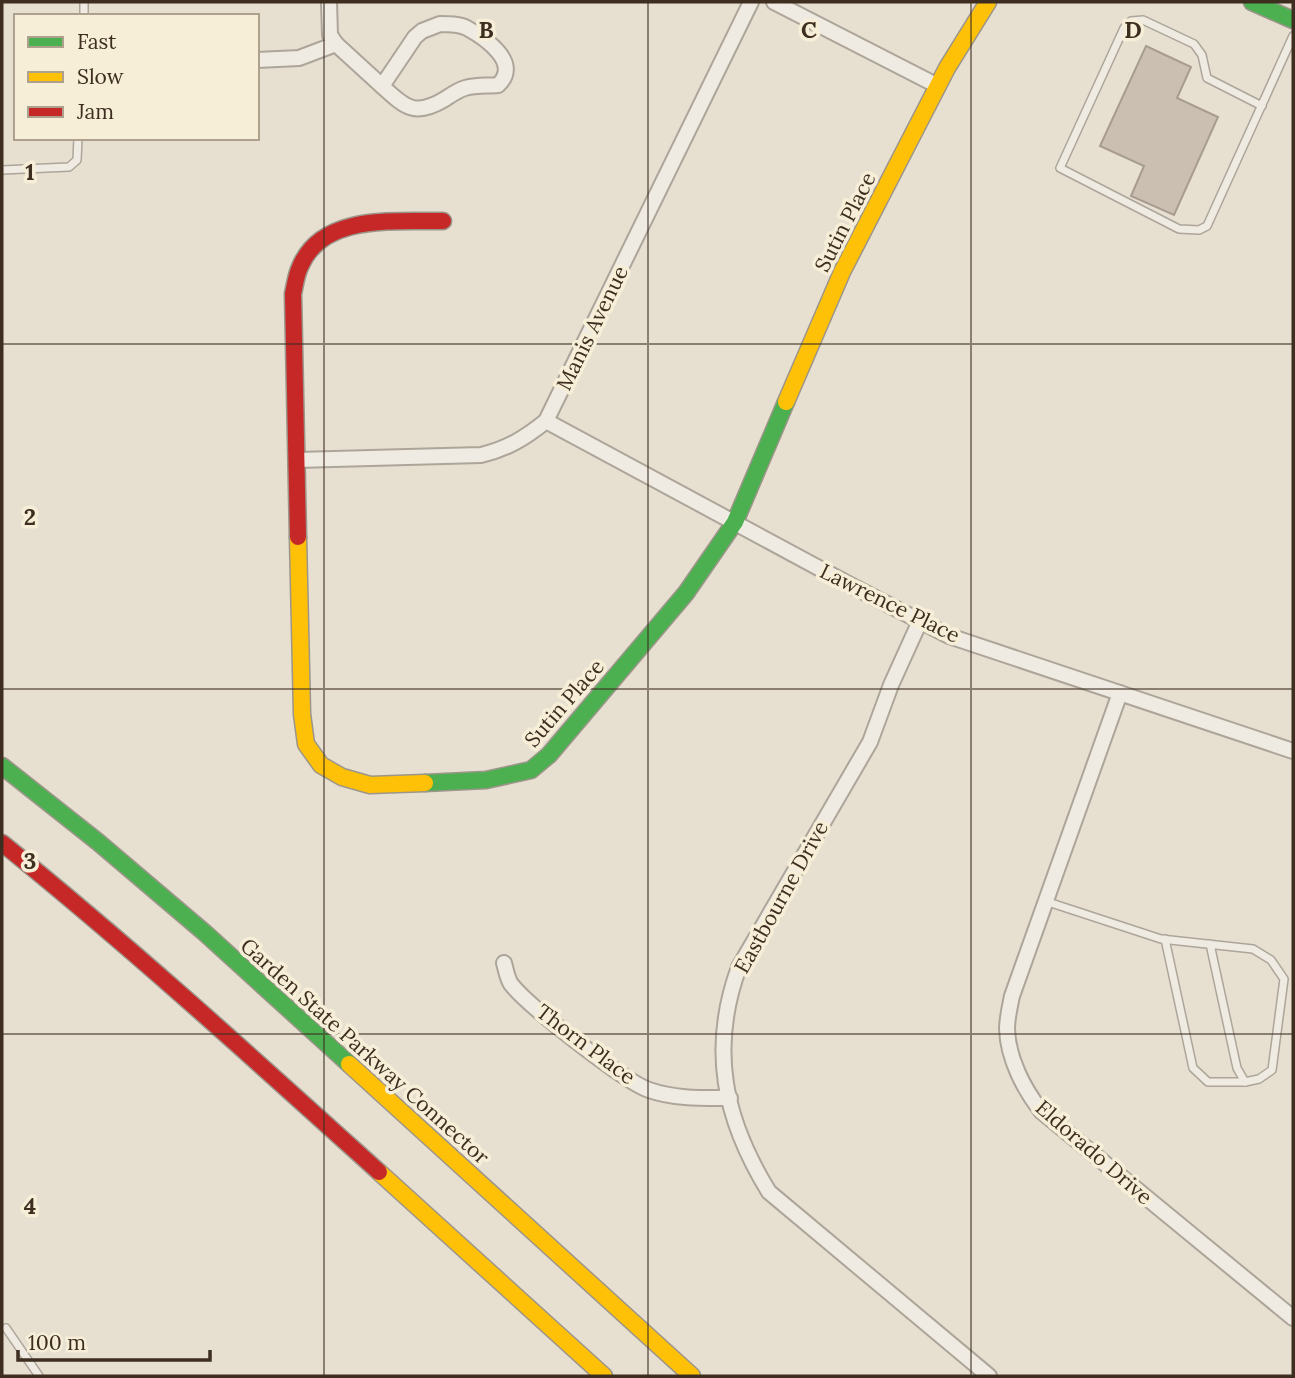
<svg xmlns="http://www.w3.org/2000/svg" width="1295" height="1378" font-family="Lora,serif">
<rect width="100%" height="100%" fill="#e7e0d1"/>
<!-- building -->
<polygon fill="#cbbfb2" stroke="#a89c90" stroke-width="2" points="1146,46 1191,67 1177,98 1218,117 1174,215 1131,196 1144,166 1100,146"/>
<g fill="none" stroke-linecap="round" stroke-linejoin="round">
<defs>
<g id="lane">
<polyline points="84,2 84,16"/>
<polyline points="1262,106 1207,78 1202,55 1194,44 1143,20 1131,21 1124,28 1060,168 1179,229 1199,230 1207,226 1293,36"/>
<polyline points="2,170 69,167 77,160 78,138"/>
<polyline points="1045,901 1161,939 1253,949 1271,960 1284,979 1272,1070 1259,1079 1245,1082 1237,1068 1210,944"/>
<polyline points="1165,939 1193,1068 1208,1082 1245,1082"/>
<polyline points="6,1328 39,1376"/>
</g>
<g id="street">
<polyline points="329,2 330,35 336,44 382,86"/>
<polyline points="774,2 938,86"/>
<path d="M440 24C449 24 459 24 467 28 485 38 522 63 498 85 488 86 475 85 465 88 458 90 451 95 445 99 415 117 406 108 382 86L415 37 422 31Z"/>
<polyline points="257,60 299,58 336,44"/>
<polyline points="546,421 854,587 949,636 1293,751"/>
<path d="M297 460 481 455C507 449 525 438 546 421L751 2"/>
<path d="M920 621 891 685 870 742 739 967C709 1049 724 1119 769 1192L989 1376"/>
<path d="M1120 693 1012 996C1010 1006 1007 1018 1007 1029 1008 1059 1024 1089 1041 1111L1293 1318"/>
<path d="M504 963C506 970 507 978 511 984 527 1005 625 1082 649 1090 675 1099 702 1098 730 1098"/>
</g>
<g id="fast">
<polyline points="1252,2 1293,20"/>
<polyline points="2,766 98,842 205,933 349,1064"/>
<polyline points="425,783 486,780 531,770 549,755 686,593 735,522 786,402"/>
</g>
<g id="slow">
<polyline points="786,402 842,272 947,68 988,2"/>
<polyline points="298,537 302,714 306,744 321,765 342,777 370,785 425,783"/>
<polyline points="349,1064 692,1376"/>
<polyline points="379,1172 604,1376"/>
</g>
<g id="jam">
<path d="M298 537 293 294C295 285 296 275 300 267 322 213 395 222 443 221"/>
<path d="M2 843C132 948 255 1060 379 1172"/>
</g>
</defs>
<!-- lane casing -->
<use href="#lane" stroke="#ada599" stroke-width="10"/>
<!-- street casing -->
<use href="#street" stroke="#ada599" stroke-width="18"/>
<!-- fast casing -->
<use href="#fast" stroke="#9c958a" stroke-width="19"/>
<!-- slow casing -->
<use href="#slow" stroke="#9c958a" stroke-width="19"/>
<!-- jam casing -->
<use href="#jam" stroke="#9c958a" stroke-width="19"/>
<!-- lane -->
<use href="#lane" stroke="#efebe3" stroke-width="7"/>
<!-- street -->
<use href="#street" stroke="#efebe3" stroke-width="14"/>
<!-- fast -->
<use href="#fast" stroke="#4caf50" stroke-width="16"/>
<!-- slow -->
<use href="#slow" stroke="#ffc107" stroke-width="16"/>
<!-- jam -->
<use href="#jam" stroke="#c62828" stroke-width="16"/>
</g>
<!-- grid -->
<path fill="none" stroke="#3d2e20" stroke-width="2" stroke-opacity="0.55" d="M324 2V1376M648 2V1376M971 2V1376M2 344H1293M2 689H1293M2 1034H1293"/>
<g text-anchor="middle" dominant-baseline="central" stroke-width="7" stroke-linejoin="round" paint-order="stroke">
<!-- street labels -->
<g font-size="21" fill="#3d2e20" stroke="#f7eed8">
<text transform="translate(845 222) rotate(-63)">Sutin Place</text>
<text transform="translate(592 328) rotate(-64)">Manis Avenue</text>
<text transform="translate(890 603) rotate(26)">Lawrence Place</text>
<text transform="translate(564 703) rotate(-49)">Sutin Place</text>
<text transform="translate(781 897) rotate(-61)">Eastbourne Drive</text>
<text transform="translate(586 1044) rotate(37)">Thorn Place</text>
<text transform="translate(365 1051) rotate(42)">Garden State Parkway Connector</text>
<text transform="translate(1094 1152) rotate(41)">Eldorado Drive</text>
</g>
</g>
<g font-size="23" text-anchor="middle" font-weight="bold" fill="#3d2e20" stroke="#f7eed8" stroke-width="7" stroke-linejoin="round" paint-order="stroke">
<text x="486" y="38">B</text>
<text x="809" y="38">C</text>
<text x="1133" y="38">D</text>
<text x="30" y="180">1</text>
<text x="30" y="525">2</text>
<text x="30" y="869">3</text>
<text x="30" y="1214">4</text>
</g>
<!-- border -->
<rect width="1295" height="1378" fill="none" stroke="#3d2e20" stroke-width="7"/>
<!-- legend -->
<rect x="14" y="14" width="245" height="126" fill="#f7eed8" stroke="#ada18e" stroke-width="2"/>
<rect x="28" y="37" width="35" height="10" fill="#4caf50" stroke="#ada18e" stroke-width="2"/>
<text x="77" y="49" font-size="21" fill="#3d2e20">Fast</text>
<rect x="28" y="72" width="35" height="10" fill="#ffc107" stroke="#ada18e" stroke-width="2"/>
<text x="77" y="84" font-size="21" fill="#3d2e20">Slow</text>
<rect x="28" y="107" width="35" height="10" fill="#c62828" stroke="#ada18e" stroke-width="2"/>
<text x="77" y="119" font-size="21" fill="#3d2e20">Jam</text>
<!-- scale -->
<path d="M18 1350v10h192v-10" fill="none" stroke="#3d2e20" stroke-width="3.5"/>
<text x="28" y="1350" font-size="21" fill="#3d2e20" stroke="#f7eed8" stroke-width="5" paint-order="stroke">100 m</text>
</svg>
